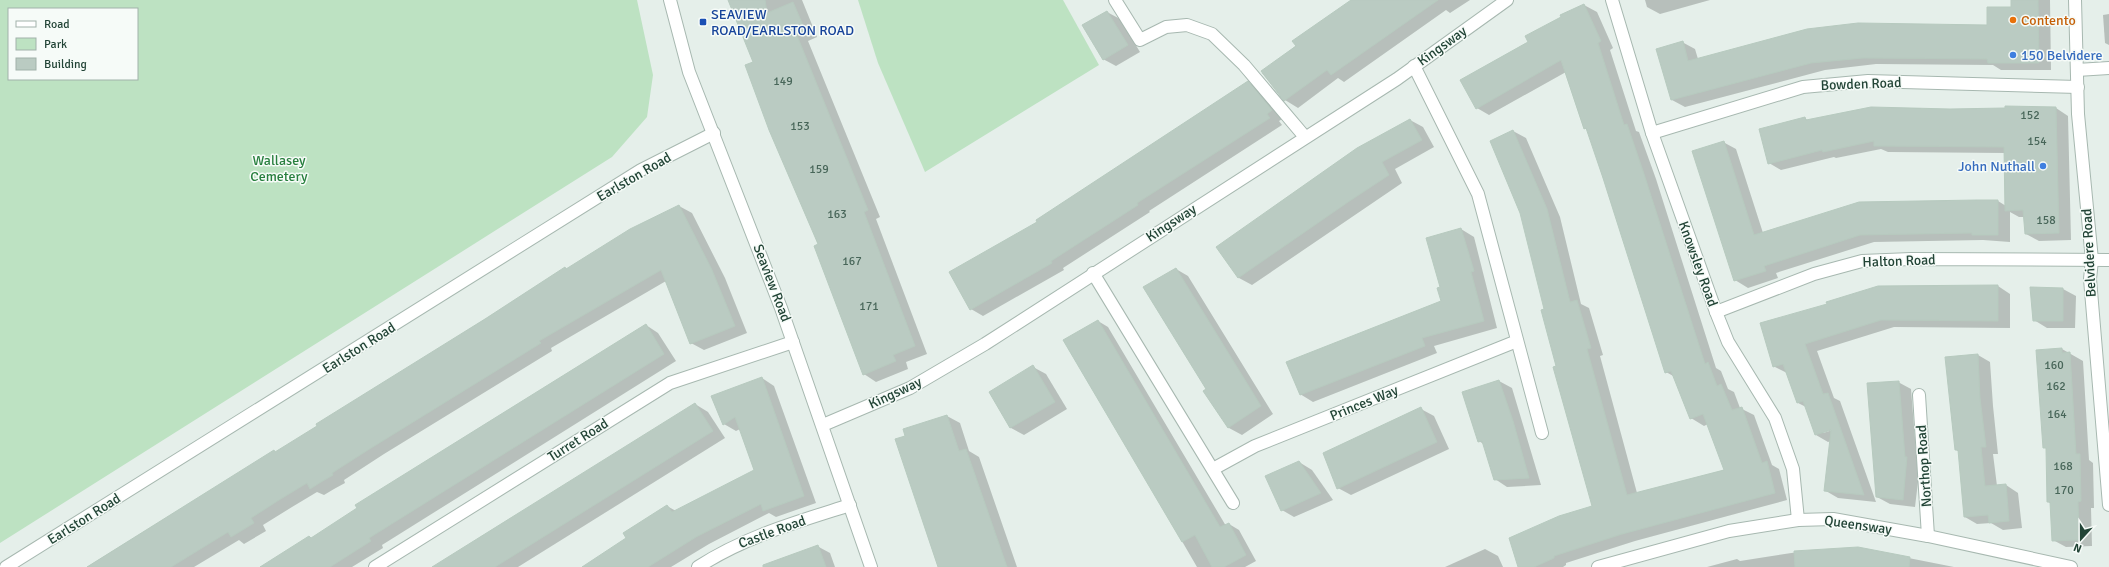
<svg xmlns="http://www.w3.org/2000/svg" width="2109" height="567" font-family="Signika,sans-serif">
<rect width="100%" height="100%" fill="#e5efea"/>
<!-- green -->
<g fill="#bde2c2" fill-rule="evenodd">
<path d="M0 0H637L653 75 647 117 612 157 0 543ZM9 9H137V79H9Z"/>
<polygon points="858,0 1063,0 1099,65 925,172 878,63"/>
</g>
<!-- shadow -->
<g fill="#0003" fill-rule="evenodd">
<polygon points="730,0 802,0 817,37 808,41 880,217 876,219 927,354 906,362 908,369 876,382 864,374 754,62"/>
<polygon points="1353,0 1470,0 1450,13 1446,10 1344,82 1338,78 1298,108 1285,100 1262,73"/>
<polygon points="1645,0 1710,0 1660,14 1647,7"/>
<polygon points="2012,0 2050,0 2051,70 2001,70 1993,65 1876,64 1825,70 1685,107 1672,100 1682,42 1695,49 1698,59 1988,26 2012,8"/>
<polygon points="1584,5 1597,12 1613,48 1610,50 1636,131 1639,132 1656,179 1716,368 1721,371 1728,389 1734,392 1740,408 1754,415 1772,465 1779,469 1787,500 1635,541 1566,563 1566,565 1563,567 1519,567 1593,506 1545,310 1513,131 1526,138 1560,217 1581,304 1589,308 1603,355 1600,356 1637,493 1725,470 1708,424 1704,426 1691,418 1675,377 1666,372 1588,130 1584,128 1566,72 1489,115 1477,108 1529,43"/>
<polygon points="1107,12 1120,19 1140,52 1116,66 1103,59"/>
<polygon points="2109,14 2109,45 2105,43 2103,15"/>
<polygon points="1248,82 1261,90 1284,118 1279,121 1282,125 1149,211 1150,212 1063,268 1064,270 983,316 971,309 1039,222"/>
<polygon points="1871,108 1920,108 1923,110 2056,108 2068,116 2071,240 2039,241 2026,234 2025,217 2019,217 2010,212 2010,242 1983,240 1874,242 1776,273 1778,278 1748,288 1735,280 1723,142 1736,149 1763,233 1998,201 2006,206 2005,153 1888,152 1881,149 1836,158 1834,157 1781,170 1769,163 1805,118 1808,121"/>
<polygon points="1410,120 1423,127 1434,147 1395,169 1402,183 1252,285 1239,278 1218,247 1358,149"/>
<polygon points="679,206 692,213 725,278 747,333 704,350 691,343 666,281 551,348 552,351 384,454 344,480 345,483 334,489 324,495 317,492 292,507 263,525 266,531 244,544 239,540 194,567 87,567 274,451 276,453 565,268 567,269"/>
<polygon points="1461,229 1474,237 1497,328 1434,346 1437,353 1313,402 1300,394 1442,302 1441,288"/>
<polygon points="1176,269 1188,276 1273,414 1242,435 1229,428 1204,391 1207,389"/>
<path d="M1998 286 2010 294V328L1894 327 1817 351 1834 398 1840 401 1876 502 1838 498 1826 491 1831 441 1828 442 1816 435 1806 407 1798 403 1787 373 1773 366 1762 323ZM1835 427 1836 429 1823 433V431Z"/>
<polygon points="2063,289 2076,296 2075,328 2047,328 2034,320"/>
<polygon points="1098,321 1108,327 1226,526 1229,524 1239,530 1256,561 1245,567 1197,567 1065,340"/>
<polygon points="646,325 658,333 676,361 382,545 383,548 352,567 263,567 311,539"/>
<polygon points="2062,349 2083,361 2089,460 2093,463 2094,508 2091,508 2092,546 2066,547 2053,540 2052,504 2048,502 2047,449 2044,447"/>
<polygon points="1978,355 1990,362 1993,406 1998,454 1993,454 1997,486 2006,485 2018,493 2022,528 2003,530 1991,523 1977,524 1965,517 1960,452 1956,450"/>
<polygon points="1033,367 1046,374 1067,409 1024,435 1011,428 990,392"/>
<polygon points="762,378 774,386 816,503 776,517 769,513 709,544 671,567 584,567 628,538 667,506 676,511 755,471 740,429 736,431 724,424"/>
<polygon points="1499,381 1512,388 1541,485 1507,487 1495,479 1485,445 1479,441"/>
<polygon points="1898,382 1911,389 1917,464 1920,465 1915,507 1890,504 1877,497"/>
<polygon points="695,404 708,412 725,438 518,567 434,567"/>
<polygon points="1421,409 1434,416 1449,449 1351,495 1338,488"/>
<polygon points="947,416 960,423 969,451 979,457 1017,567 940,567 906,436"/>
<polygon points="1299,462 1312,470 1333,500 1294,517 1282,510"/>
<polygon points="817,546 830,553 835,567 763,567"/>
<polygon points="1858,548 1954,567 1707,567 1737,559 1740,561 1798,552"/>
<polygon points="1485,549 1498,556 1503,567 1445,567"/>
</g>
<!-- building -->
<g fill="#bacbc2" stroke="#b7cabf">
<polygon points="728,0 765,0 767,13 793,2 805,30 796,33 868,210 864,212 915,346 893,355 896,361 863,375 814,246 818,244 769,130 745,65 753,62"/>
<polygon points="1351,0 1438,0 1331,75 1327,70 1284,101 1261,71 1296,46 1292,41"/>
<polygon points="2011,0 2038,0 2039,63 1988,63 1987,59 1863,58 1811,63 1671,100 1656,49 1683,41 1688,61 1807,29 1858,23 1987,25 1987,7 2011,7"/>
<polygon points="1584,4 1601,41 1598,43 1624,125 1627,124 1643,171 1705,364 1708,362 1717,386 1721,384 1732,410 1742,407 1762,463 1767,461 1775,493 1622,534 1554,556 1554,558 1534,567 1518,567 1509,538 1559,516 1592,506 1553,367 1556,366 1541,310 1544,309 1520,213 1490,141 1513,130 1547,209 1570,302 1577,300 1591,348 1587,349 1627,495 1724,470 1703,414 1690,419 1671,371 1665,373 1603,178 1586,128 1584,129 1561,60 1476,109 1460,80 1528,42 1525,36 1561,17 1560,15"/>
<polygon points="1107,11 1128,45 1103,60 1082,25"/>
<polygon points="1248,81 1272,110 1267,114 1270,118 1137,203 1138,205 1051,261 1052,263 970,310 949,272 1037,222 1036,220"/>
<polygon points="2005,106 2056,107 2059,233 2025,234 2023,210 2005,211 2004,147 1874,146 1874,141 1823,152 1822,150 1768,164 1759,129 1805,117 1806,120 1871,107 1950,109 2005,108"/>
<polygon points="1410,119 1422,140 1382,162 1389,175 1348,202 1238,278 1216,247 1357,148"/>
<polygon points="1724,141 1754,235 1859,202 1977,200 1998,200 1998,235 1972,235 1972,233 1860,235 1764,266 1766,271 1734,281 1692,151"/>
<polygon points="679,205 712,270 735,326 690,344 661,270 539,341 541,343 371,448 332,473 333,475 321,482 310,489 307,483 279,500 251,518 254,523 231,537 228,532 171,567 87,567 274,450 275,452 317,426 316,424 485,319 565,267 566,269 630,229"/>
<polygon points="1461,228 1474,271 1471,272 1484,321 1422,338 1425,346 1300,395 1286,362 1441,301 1437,288 1440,287 1426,238"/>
<polygon points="1176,268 1261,406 1228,428 1203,391 1206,389 1143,287"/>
<polygon points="1998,285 1998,321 1881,320 1805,344 1823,394 1828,393 1864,495 1824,491 1831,430 1815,435 1803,401 1797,403 1783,364 1773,367 1760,323 1827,304 1826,302 1878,286"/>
<polygon points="2030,287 2063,288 2063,321 2033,321"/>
<polygon points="1098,320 1220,527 1229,523 1246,555 1224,567 1212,567 1195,535 1182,542 1063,340"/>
<polygon points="646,324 664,354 369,538 371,541 352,553 330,567 260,567 309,536 311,538 357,508 355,505"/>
<polygon points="2062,348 2062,353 2070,352 2076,454 2080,454 2081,501 2078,502 2079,540 2052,541 2050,502 2047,502 2046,448 2043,448 2036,350"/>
<polygon points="1978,354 1980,398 1986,447 1981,447 1985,486 2006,484 2009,521 1989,523 1988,515 1964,517 1958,450 1955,450 1945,357"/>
<polygon points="1033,365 1055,402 1010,428 989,392"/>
<polygon points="762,377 804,496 763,511 761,504 696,537 648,567 582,567 626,538 623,533 667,505 672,512 754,470 735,417 723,425 711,396"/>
<polygon points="1499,380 1513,421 1529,478 1494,480 1482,441 1478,442 1462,392"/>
<polygon points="1899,381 1905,457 1907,457 1903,500 1876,497 1867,383"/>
<polygon points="695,403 713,431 495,567 432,567"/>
<polygon points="1421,407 1437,442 1337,489 1323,453"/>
<polygon points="947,415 959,451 966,449 1007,567 938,567 895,439 905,436 903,429"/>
<polygon points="1299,461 1321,493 1281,511 1265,476"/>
<polygon points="818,545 826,567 763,567 763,565"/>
<polygon points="1858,547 1910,557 1909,567 1795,567 1794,551"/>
</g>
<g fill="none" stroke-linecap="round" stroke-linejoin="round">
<defs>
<g id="minor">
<polyline points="670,0 689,72 781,308 871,567"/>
<polyline points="1115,0 1140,40 1166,27 1187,25 1212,34 1244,65 1305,137"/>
<polyline points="1612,0 1652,133 1716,312 1728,342 1775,418 1793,469 1798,520"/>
<polyline points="2075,0 2078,114 2092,260 2090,279 2109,505"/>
<polyline points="1414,66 1478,194 1542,433"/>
<polyline points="2077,70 2109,68"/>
<polyline points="1652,133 1803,87 1868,81 2078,87"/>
<polyline points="1093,273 1233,503"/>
<polyline points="1716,312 1814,274 1862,261 1911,259 2109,260"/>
<polyline points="1919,395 1928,536"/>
<polyline points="823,425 910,388 985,344 1397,79 1507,0"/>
<polyline points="1213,469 1255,446 1517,341"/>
<polyline points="6,567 641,170 714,133"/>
<polyline points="375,567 670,383 793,342"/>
<path d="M698 567C746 536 797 522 850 505"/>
<polyline points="1598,567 1729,531 1798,520 1833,519 1928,536 2071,567"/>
</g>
</defs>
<!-- minor casing -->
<use href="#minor" stroke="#a7b8b0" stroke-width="14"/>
<!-- minor -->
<use href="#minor" stroke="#fff" stroke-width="12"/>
</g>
<!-- markers -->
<circle fill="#e8710a" stroke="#f6fbf8" stroke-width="1.5" cx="2013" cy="20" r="4"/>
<rect fill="#1a4fb4" stroke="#f6fbf8" stroke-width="1.5" x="699" y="18" width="8" height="8" rx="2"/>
<g fill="#3f7fe0" stroke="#f6fbf8" stroke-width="1.5">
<circle cx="2013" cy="55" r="4"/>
<circle cx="2043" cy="166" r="4"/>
</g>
<g text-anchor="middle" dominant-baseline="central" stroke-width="3" stroke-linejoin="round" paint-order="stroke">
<!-- number labels -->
<g font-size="12" fill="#486659">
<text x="783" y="81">149</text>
<text x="2030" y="115">152</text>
<text x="800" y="126">153</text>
<text x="2037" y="141">154</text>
<text x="819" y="169">159</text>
<text x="837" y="214">163</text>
<text x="2046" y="220">158</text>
<text x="852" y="261">167</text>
<text x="869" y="306">171</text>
<text x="2054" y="365">160</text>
<text x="2056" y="386">162</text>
<text x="2057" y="414">164</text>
<text x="2063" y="466">168</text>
<text x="2064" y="490">170</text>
</g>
<!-- transit labels -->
<g font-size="14" fill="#164399" stroke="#f6fbf8" text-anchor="start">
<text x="711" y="14">SEAVIEW<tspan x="711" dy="16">ROAD/EARLSTON ROAD</tspan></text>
</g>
<!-- food labels -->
<g font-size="14" fill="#c56008" stroke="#f6fbf8" text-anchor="start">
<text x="2021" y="20">Contento</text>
</g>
<!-- street labels -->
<g font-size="14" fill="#224436" stroke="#f6fbf8">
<text transform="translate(1442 46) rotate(-36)">Kingsway</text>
<text transform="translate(1861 84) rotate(-2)">Bowden Road</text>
<text transform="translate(634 177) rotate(-30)">Earlston Road</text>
<text transform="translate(1171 223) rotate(-33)">Kingsway</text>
<text transform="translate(2089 253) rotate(-93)">Belvidere Road</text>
<text transform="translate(1899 261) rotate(-2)">Halton Road</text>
<text transform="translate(1698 264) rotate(70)">Knowsley Road</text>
<text transform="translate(772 283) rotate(69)">Seaview Road</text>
<text transform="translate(359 348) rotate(-32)">Earlston Road</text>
<text transform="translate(895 393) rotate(-25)">Kingsway</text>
<text transform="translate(1364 403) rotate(-22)">Princes Way</text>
<text transform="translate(578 440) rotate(-32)">Turret Road</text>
<text transform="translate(1924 466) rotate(-94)">Northop Road</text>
<text transform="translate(84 519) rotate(-32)">Earlston Road</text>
<text transform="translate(1858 525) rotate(8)">Queensway</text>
<text transform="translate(772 532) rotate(-20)">Castle Road</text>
</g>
<!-- shop labels -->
<g font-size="14" fill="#366cbe" stroke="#f6fbf8" text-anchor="start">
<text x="2021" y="55">150 Belvidere</text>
<text x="2035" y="166" text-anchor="end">John Nuthall</text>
</g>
<!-- park labels -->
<g font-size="14" fill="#287f3e" stroke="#f6fbf8">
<text x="279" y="160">Wallasey<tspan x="279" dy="16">Cemetery</tspan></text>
</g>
</g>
<!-- legend -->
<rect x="8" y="8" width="130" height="72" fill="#f6fbf8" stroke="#a1b2aa"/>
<rect x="16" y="21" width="20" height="6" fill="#ffffff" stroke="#a1b2aa"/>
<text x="44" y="28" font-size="12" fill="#224436">Road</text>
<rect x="16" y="38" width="20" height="12" fill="#bde2c2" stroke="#a1b2aa"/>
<text x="44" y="48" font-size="12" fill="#224436">Park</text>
<rect x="16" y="58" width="20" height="12" fill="#bacbc2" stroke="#a1b2aa"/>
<text x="44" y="68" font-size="12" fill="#224436">Building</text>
<!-- north arrow -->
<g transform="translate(2081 539) rotate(201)" stroke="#f6fbf8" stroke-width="3" paint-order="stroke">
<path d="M0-3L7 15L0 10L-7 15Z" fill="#224436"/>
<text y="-6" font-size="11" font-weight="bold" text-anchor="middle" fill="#224436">N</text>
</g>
</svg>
